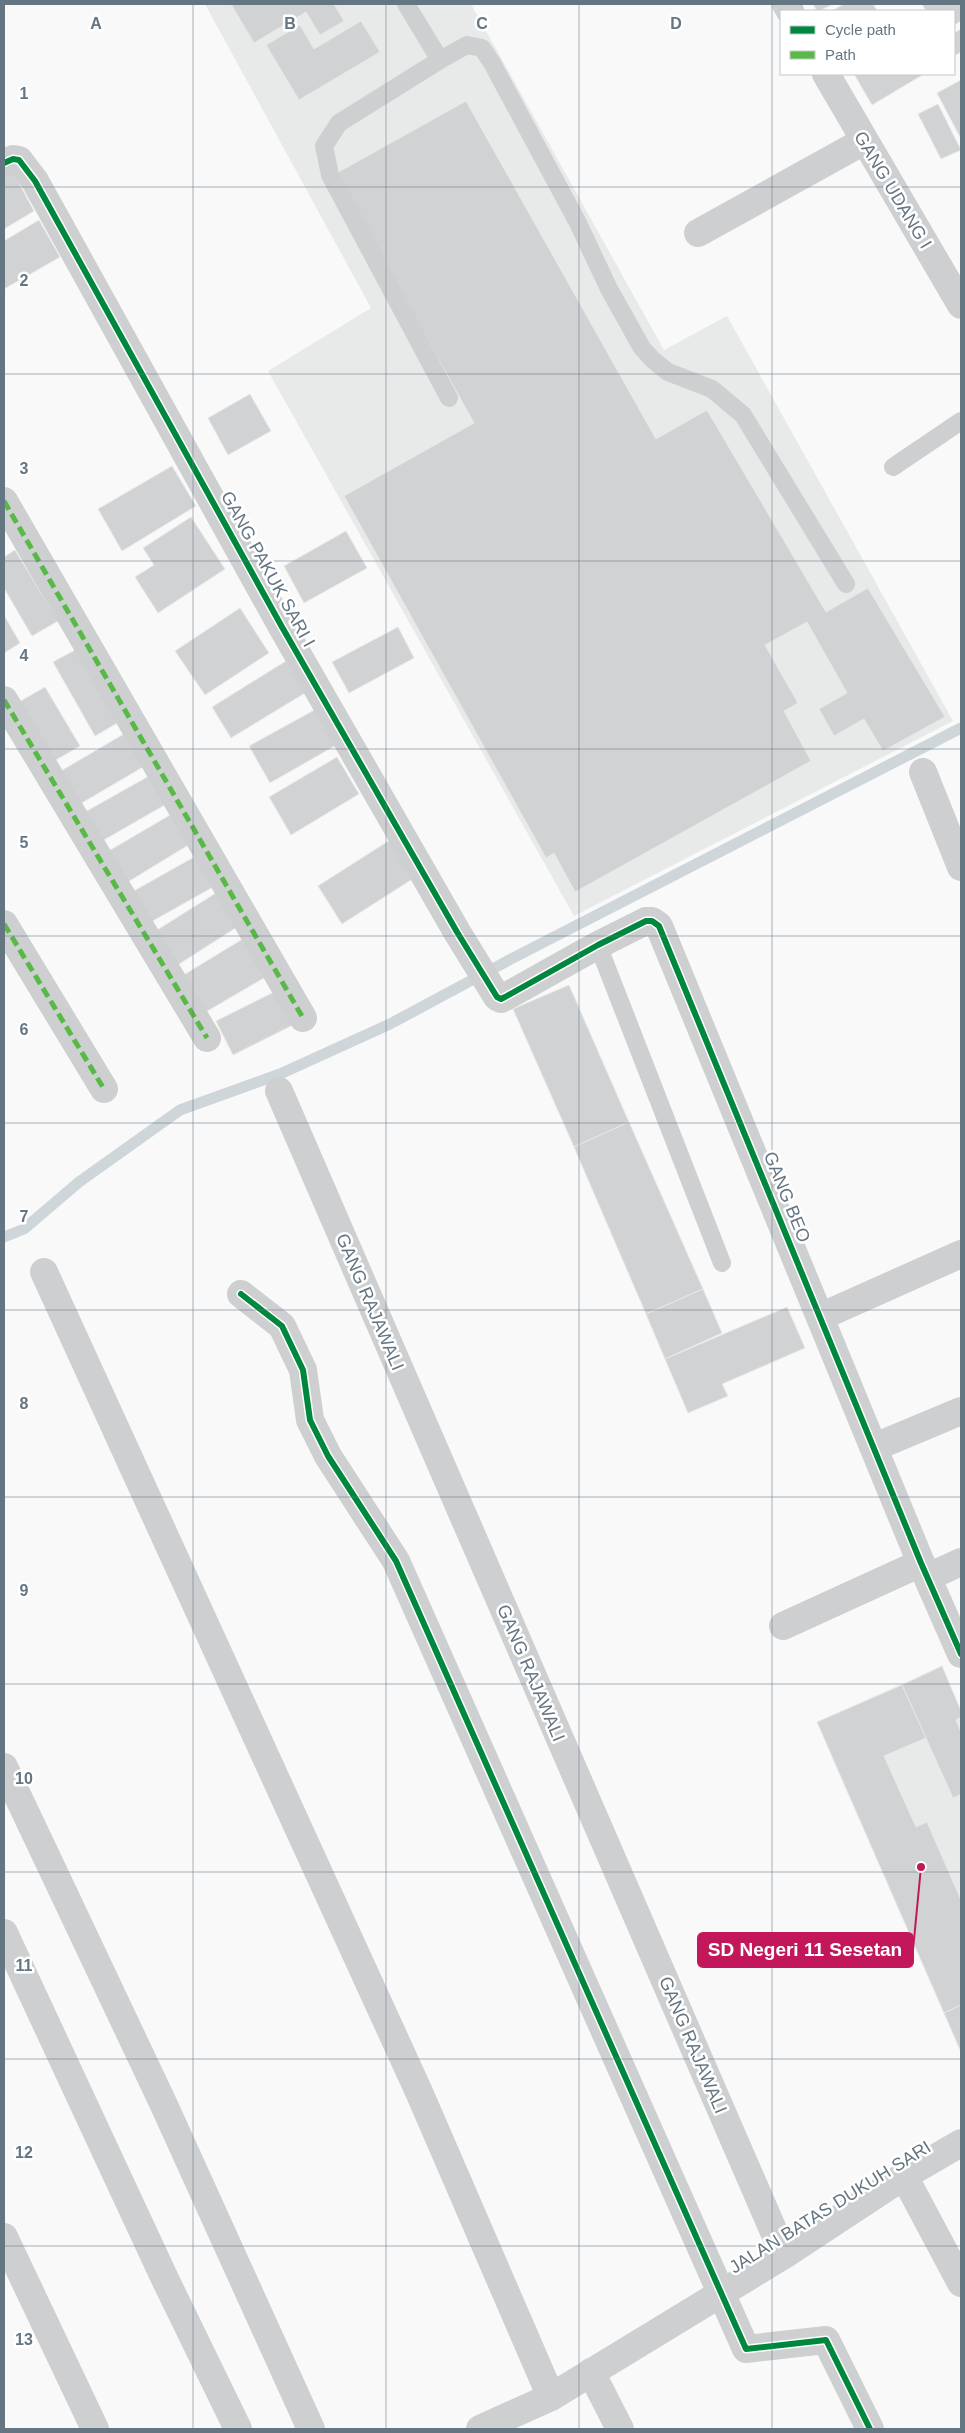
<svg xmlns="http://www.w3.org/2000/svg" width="965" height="2433" font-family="Helvetica,sans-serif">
<rect width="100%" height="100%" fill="#f9f9f9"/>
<!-- built -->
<g fill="#e8e9e9">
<polygon points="205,4 471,4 664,350 727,316 953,721 574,916 268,371 371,308"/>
<polygon points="942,1666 961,1711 961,2052 817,1722"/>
</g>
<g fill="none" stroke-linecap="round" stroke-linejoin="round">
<!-- stream -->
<polyline stroke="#ced6d9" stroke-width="11" points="4,1237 24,1229 79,1182 180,1110 280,1074 390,1024 511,959 961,728"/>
</g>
<!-- building -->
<g fill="#d0d2d3" stroke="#e8e8e8">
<polygon points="231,4 334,4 344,21 320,35 306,12 254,43"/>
<polygon points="813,4 833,4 819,11 817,11"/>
<polygon points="844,4 873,4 877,11 832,11"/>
<polygon points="922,4 961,4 961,21 954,25 954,11 926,11"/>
<polygon points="361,21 380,52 299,100 266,45 300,25 314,49"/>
<polygon points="961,29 961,52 954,56 954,33"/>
<polygon points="854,74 924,74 872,105"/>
<polygon points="961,80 961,139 937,93"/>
<polygon points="466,101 656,439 707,410 826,612 868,588 945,717 883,751 864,719 834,736 819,709 847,693 807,622 765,645 798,703 784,711 811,761 575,892 554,853 546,858 344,496 474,423 335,174"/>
<polygon points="938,104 961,150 941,159 918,114"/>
<polygon points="13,172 34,211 4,229 4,177"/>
<polygon points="39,220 60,257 4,289 4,241"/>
<polygon points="250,394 271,431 228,455 208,418"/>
<polygon points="172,466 196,506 122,551 98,509"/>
<polygon points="191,517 225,569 158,613 135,577 154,565 143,548"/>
<polygon points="346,531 367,568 304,603 284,566"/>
<polygon points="15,550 58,621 32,636 4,588 4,557"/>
<polygon points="240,608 269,653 205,695 175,651"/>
<polygon points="4,615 20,643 4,653"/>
<polygon points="398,627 414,658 349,693 332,662"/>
<polygon points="77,649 119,722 95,736 53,662"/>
<polygon points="286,661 305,693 231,738 212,707"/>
<polygon points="45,687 80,746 54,761 19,702"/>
<polygon points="318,708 338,744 270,783 249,746"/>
<polygon points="129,731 148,764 80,804 61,771"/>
<polygon points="337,757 359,794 291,835 269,797"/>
<polygon points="151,775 168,803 102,841 85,812"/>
<polygon points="172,814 190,844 126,883 107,852"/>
<polygon points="390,840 414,878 342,924 318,886"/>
<polygon points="196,856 213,887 149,923 132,892"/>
<polygon points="216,893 237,927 176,966 154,932"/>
<polygon points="246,937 269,975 204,1013 182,976"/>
<polygon points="569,985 629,1122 574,1147 513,1009"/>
<polygon points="278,990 295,1024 233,1055 216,1021"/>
<polygon points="629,1122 703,1289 646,1314 574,1147"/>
<polygon points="703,1289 722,1333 665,1359 646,1314"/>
<polygon points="787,1307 805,1348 722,1384 728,1396 688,1413 665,1359"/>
<polygon points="942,1666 961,1711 961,1717 956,1720 961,1732 961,1794 953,1798 902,1685"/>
<polygon points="902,1685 926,1738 884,1756 916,1827 927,1822 961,1900 961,2005 944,2013 817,1722"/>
<polygon points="961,2005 961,2052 944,2013"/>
</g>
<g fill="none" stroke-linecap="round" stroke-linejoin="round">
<!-- lane -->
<g stroke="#cecfd0" stroke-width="18">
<polyline points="406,4 440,60 339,123 324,146 330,175 449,398"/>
<polyline points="440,60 467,45 482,48 492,63 578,223 609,289 642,348 653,360 668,372 712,389 743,415 846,584"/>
<polyline points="893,467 961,421"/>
<polyline points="598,945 722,1263"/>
</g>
<!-- street -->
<g stroke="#cecfd0" stroke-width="28">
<polyline points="786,4 790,11"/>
<polyline points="826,74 961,305"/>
<polyline points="4,163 13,159 19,160 35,181 282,627 457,932 497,997 501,999 505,997 598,945 646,921 652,921 659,926 921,1563 961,1654"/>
<polyline points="698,233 864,141"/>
<polyline points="4,501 303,1018"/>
<polyline points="4,700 207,1038"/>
<polyline points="923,772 961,867"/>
<polyline points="4,924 104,1089"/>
<polyline points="279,1091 784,2255"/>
<polyline points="44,1272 419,2092 551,2397"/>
<polyline points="241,1294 282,1326 303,1370 310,1420 328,1456 396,1561 746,2349 826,2340 870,2429"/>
<polyline points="820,1317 961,1254"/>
<polyline points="875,1447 961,1411"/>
<polyline points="928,1577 961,1562"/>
<polyline points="783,1626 921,1563"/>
<polyline points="4,1767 163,2103 311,2429"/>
<polyline points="4,1933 165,2279 238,2429"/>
<polyline points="904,2176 961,2283"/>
<polyline points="4,2237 95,2429"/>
<polyline points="591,2372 620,2429"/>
<polyline points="480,2429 551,2397 784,2255 904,2176 961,2143"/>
</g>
<!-- quiet -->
<g stroke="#58b947" stroke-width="5" stroke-dasharray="10 5" stroke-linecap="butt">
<polyline points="4,501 303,1018"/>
<polyline points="4,700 207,1038"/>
<polyline points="4,924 104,1089"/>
</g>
<defs>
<g id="cycleway">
<polyline points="4,163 13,159 19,160 35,181 282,627 457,932 497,997 501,999 505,997 598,945 646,921 652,921 659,926 921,1563 961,1654"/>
<polyline points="241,1294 282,1326 303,1370 310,1420 328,1456 396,1561 746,2349 826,2340 870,2429"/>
</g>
</defs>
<!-- cycleway casing -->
<use href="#cycleway" stroke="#fff" stroke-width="9"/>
<!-- cycleway -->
<use href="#cycleway" stroke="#00873e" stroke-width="6"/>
</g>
<!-- grid -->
<path fill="none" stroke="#657683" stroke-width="1" stroke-opacity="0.55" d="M193 4V2429M386 4V2429M579 4V2429M772 4V2429M4 187H961M4 374H961M4 561H961M4 749H961M4 936H961M4 1123H961M4 1310H961M4 1497H961M4 1684H961M4 1872H961M4 2059H961M4 2246H961"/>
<g text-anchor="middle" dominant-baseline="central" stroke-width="5" stroke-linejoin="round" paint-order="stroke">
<!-- street labels -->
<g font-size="18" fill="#657683" stroke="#fff">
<text transform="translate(893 190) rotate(59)">GANG UDANG I</text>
<text transform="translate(268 569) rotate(61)">GANG PAKUK SARI I</text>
<text transform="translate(787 1197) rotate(68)">GANG BEO</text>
<text transform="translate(370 1302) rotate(67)">GANG RAJAWALI</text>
<text transform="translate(531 1673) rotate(67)">GANG RAJAWALI</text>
<text transform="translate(693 2045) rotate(67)">GANG RAJAWALI</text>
<text transform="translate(830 2207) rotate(-32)">JALAN BATAS DUKUH SARI</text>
</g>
</g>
<g font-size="16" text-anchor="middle" font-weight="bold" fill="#657683" stroke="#fff" stroke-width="5" stroke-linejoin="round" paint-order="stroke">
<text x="96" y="29">A</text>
<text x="290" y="29">B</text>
<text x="482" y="29">C</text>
<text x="676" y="29">D</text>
<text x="24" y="99">1</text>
<text x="24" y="286">2</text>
<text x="24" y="474">3</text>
<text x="24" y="661">4</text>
<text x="24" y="848">5</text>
<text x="24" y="1035">6</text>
<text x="24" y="1222">7</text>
<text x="24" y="1409">8</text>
<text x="24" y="1596">9</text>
<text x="24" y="1784">10</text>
<text x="24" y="1971">11</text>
<text x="24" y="2158">12</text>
<text x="24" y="2345">13</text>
</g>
<!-- callouts -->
<path fill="none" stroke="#c2185b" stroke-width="2" d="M921 1867L913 1950"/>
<circle fill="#c2185b" stroke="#fff" stroke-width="2" cx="921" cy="1867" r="5"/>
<rect fill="#c2185b" stroke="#c2185b" stroke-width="2" x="698" y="1933" width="215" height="34" rx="5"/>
<g font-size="19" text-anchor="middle" font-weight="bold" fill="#fff">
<text x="805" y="1956">SD Negeri 11 Sesetan</text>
</g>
<!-- border -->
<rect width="965" height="2433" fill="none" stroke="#657683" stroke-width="10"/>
<!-- legend -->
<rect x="780" y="10" width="175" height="65" fill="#ffffff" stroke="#c1c8cd"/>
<rect x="790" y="26" width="25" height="8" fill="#00873e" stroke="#c1c8cd"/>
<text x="825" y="35" font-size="15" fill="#657683">Cycle path</text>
<rect x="790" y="51" width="25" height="8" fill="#58b947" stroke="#c1c8cd"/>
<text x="825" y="60" font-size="15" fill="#657683">Path</text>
</svg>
